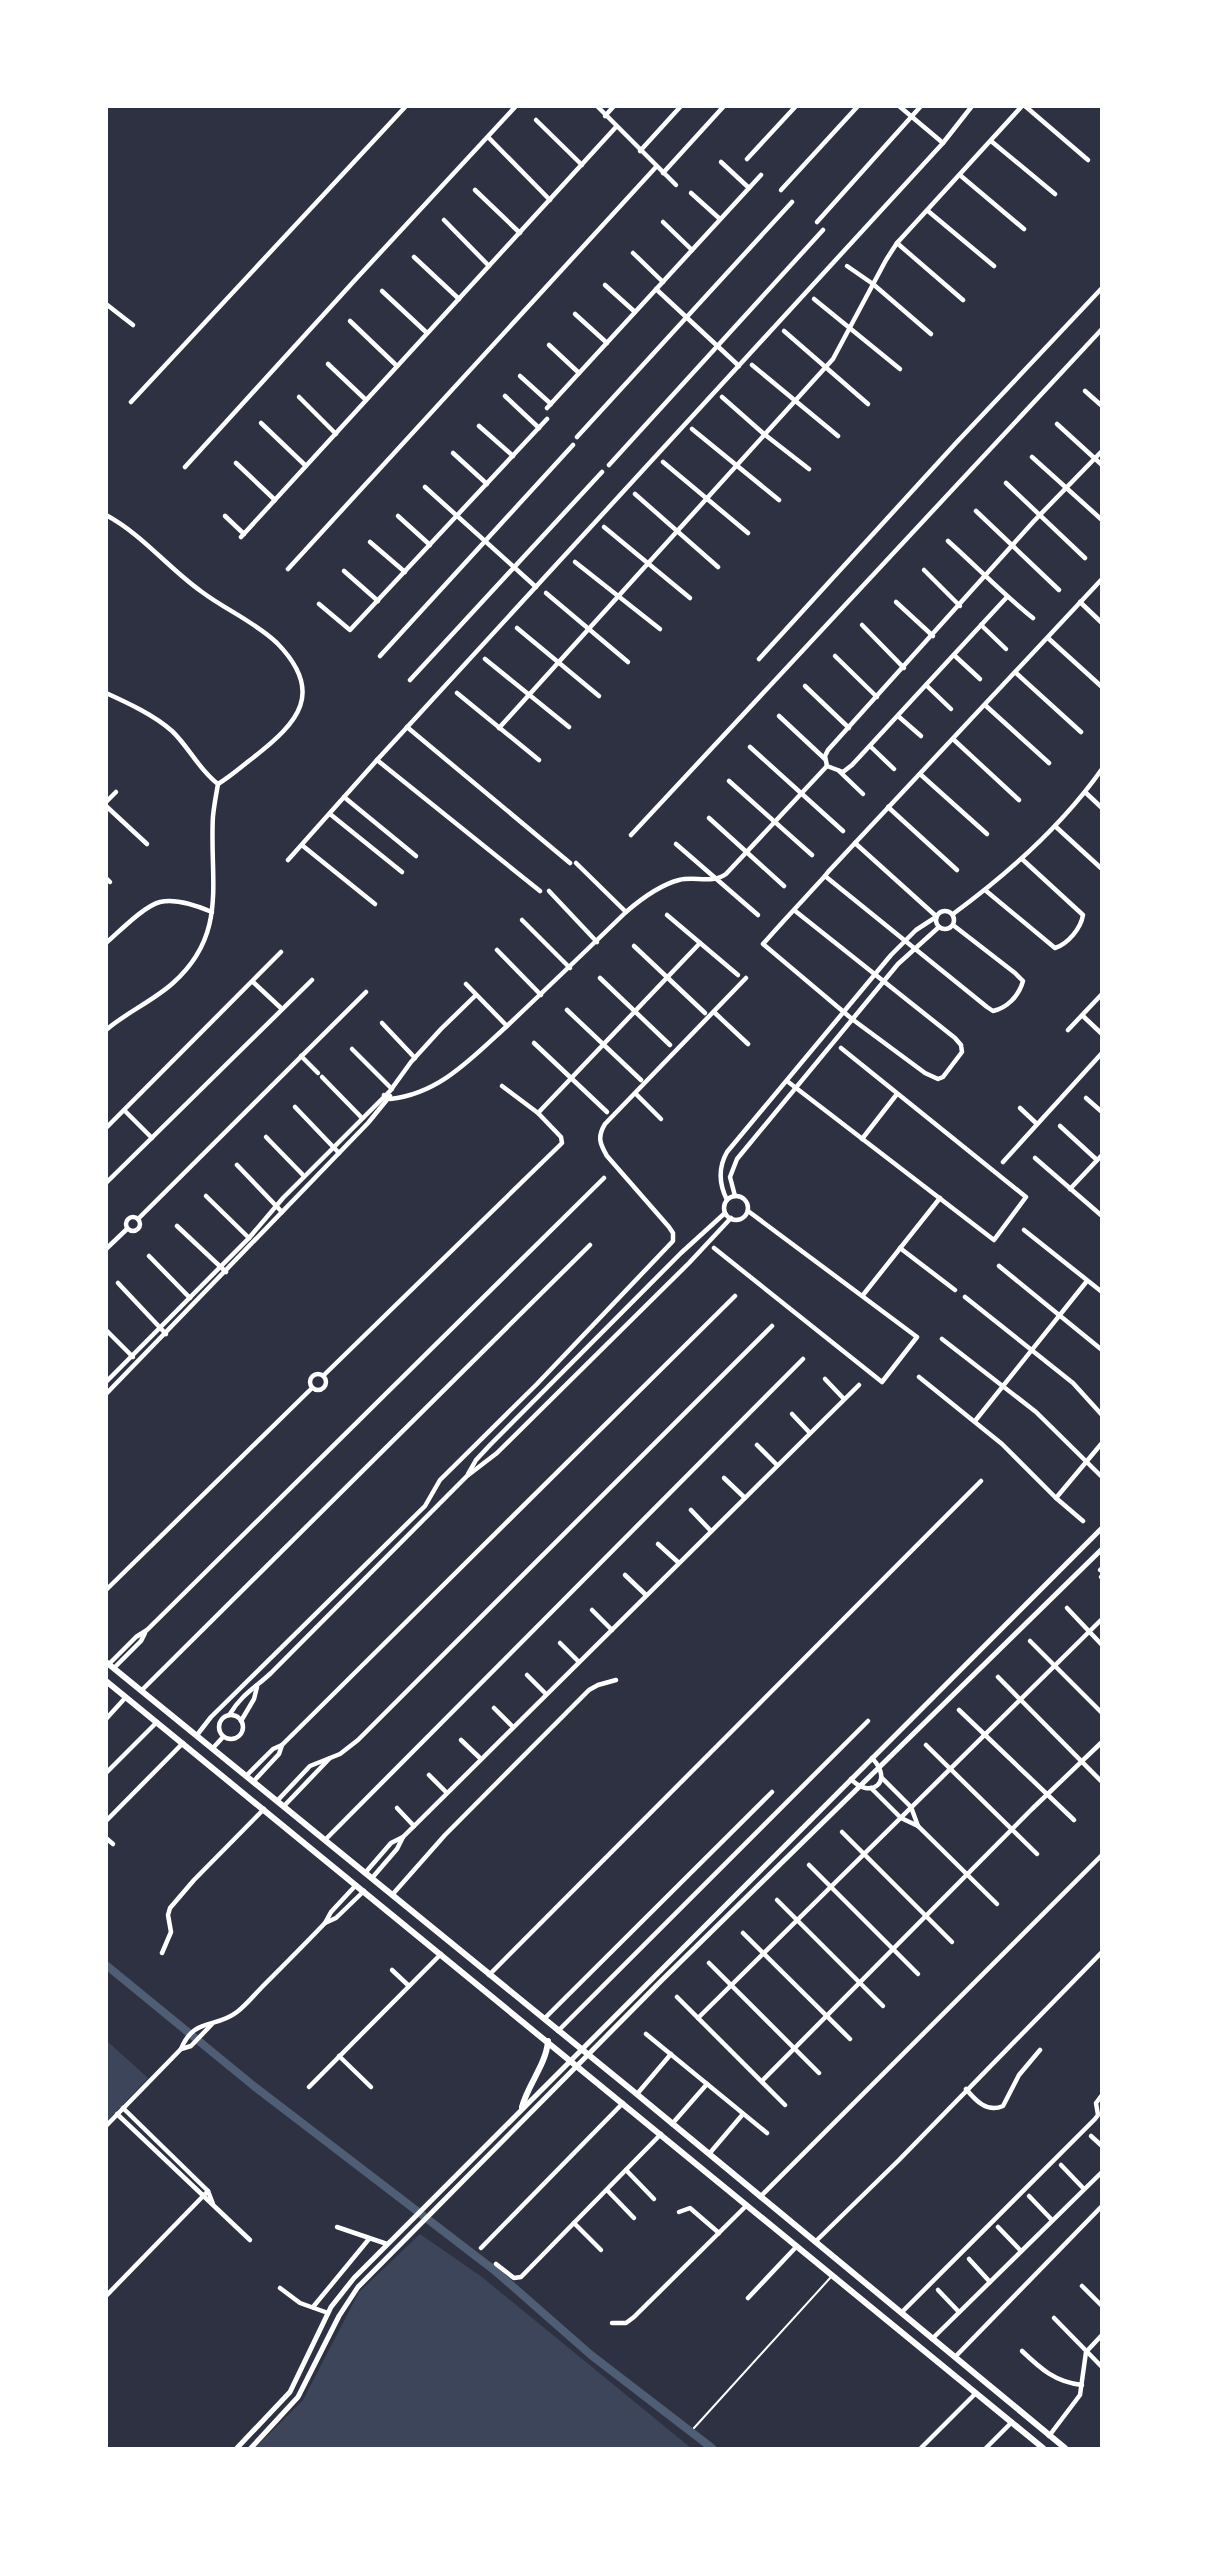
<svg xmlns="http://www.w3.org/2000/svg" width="1208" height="2555" font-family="Mulish,sans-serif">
<rect width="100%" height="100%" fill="#2d3142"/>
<!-- green -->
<g fill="#3c4559">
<polygon points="107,2041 148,2078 107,2121"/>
<polygon points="420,2234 482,2277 691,2448 255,2448 303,2400 359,2292"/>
</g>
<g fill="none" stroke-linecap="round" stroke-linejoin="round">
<!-- canal -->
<polyline stroke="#4f5d75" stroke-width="8" points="106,1965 255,2087 494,2270 591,2355 712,2448"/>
<!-- service -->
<polyline stroke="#fff" stroke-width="2" points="694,2428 831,2277"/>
<!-- minor -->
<g stroke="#fff" stroke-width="4.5">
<polyline points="597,106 676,185"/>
<polyline points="899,106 943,143"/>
<polyline points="1025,106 1088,160"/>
<polyline points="605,116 614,106"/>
<polyline points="536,120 582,165"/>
<polyline points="488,137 550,200"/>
<polyline points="991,141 1055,194"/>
<polyline points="640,151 681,106"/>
<polyline points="747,159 796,106"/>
<polyline points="721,162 749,188"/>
<polyline points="663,173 724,106"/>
<polyline points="961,176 1024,229"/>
<polyline points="475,190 520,233"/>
<polyline points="781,190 858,106"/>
<polyline points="691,193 720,219"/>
<polyline points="928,211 994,266"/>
<polyline points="444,220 489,266"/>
<polyline points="663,222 692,250"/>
<polyline points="817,222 921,106"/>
<polyline points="897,243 963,300"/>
<polyline points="633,253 663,282"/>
<polyline points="414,257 459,299"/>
<polyline points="847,266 873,284 931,334"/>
<polyline points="605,285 635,312"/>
<polyline points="656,289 739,366"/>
<polyline points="382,291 427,333"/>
<polyline points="814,299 900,369"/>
<polyline points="106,304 133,325"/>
<polyline points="575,314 607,343"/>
<polyline points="350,321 397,366"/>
<polyline points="784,331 868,404"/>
<polyline points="549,345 579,373"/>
<polyline points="328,364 366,400"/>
<polyline points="752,365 838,436"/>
<polyline points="520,376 551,404"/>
<polyline points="1085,391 1102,406"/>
<polyline points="505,396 539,428"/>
<polyline points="299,397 336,434"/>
<polyline points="722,397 764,434 809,469"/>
<polyline points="131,402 406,106"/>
<polyline points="547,408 761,175"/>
<polyline points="261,423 306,466"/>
<polyline points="1057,424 1102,465"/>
<polyline points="479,426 513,456"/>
<polyline points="692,429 779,500"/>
<polyline points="577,437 792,202"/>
<polyline points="453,453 487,484"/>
<polyline points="1032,457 1102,520"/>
<polyline points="663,462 748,533"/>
<polyline points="236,463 275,500"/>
<polyline points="609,465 823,230"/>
<polyline points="185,467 355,280 516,106"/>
<polyline points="1006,483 1085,558"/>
<polyline points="425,487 536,587"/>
<polyline points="635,494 718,567"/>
<polyline points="976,511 1059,590"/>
<path d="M106 515C143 535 168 568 202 592 226 610 255 622 277 643 325 692 299 722 254 757 242 766 231 776 218 784 216 795 214 806 213 816 209 880 229 933 173 983 153 1001 127 1012 106 1030"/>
<polyline points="225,516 244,534"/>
<polyline points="398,516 430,545"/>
<polyline points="604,527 690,598"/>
<polyline points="241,537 616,127"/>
<path d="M948 541C977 567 1003 594 1033 618"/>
<polyline points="370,542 405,572"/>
<polyline points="575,562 660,629"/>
<polyline points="288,569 656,167"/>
<polyline points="924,570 960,606"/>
<polyline points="344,571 378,601"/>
<polyline points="546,593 628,662"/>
<polyline points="896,602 933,636"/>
<polyline points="1080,602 1102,623"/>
<polyline points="319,604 350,630 547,419"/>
<polyline points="862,625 904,668"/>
<polyline points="981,625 1006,649"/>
<polyline points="517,628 599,696"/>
<polyline points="1048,638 1102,687"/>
<polyline points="954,655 980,679"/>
<polyline points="380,656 573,445"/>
<polyline points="835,656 877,697"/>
<polyline points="485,659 569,727"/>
<polyline points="759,659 956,443 1102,288"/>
<polyline points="1016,673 1081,732"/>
<polyline points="410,680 602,472"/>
<polyline points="926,685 951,709"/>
<polyline points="805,686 849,728"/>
<path d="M106 693C128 703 154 715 172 731 189 747 199 770 218 784"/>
<polyline points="457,693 539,760"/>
<polyline points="985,705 1049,763"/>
<polyline points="779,716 825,759"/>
<polyline points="898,716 921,736"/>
<polyline points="407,727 570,863"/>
<polyline points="499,728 833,359 886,260 897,243 1022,106"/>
<polyline points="953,739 1019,800"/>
<polyline points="870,746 894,769"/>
<polyline points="750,747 843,831"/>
<polyline points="377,760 540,891"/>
<polyline points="827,766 825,756 828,750 1034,521 1102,451"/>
<polyline points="827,766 843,772 852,765 1007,597"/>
<polyline points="839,771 863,794"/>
<polyline points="920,774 987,834"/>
<polyline points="729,781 812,855"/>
<polyline points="1085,792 1102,808"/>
<polyline points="344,797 416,856"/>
<polyline points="106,802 116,792"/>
<polyline points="106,806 147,844"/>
<polyline points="888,807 957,870"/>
<polyline points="330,814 402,872"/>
<polyline points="709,818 784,886"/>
<polyline points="1055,826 1102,869"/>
<polyline points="631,835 1102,329"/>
<polyline points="855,843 936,916"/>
<polyline points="676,844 758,915"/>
<polyline points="303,846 375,904"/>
<polyline points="288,860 377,760 943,143 972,106"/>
<polyline points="576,863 626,912"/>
<path d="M825 876 987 1007 993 1011C1007 1008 1019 996 1023 981L1015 973 953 925"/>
<polyline points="106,878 110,882"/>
<path d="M985 890 1055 948C1068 944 1081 928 1083 915L1022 859"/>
<polyline points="549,891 597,942"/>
<path d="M794 910 955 1038 961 1045 962 1052 943 1077 938 1079 925 1073 852 1019 763 944C783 921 804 899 825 876L828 872 855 843 1102 579"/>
<circle cx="945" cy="920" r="9"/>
<path d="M953 914C1009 873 1061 827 1102 769"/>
<polyline points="667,915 738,975"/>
<polyline points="522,920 570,968"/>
<path d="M106 943C119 932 144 906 160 902 176 898 198 906 212 912"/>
<polyline points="634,946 705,1013"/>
<polyline points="497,950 541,995"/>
<polyline points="600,978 670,1045"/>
<polyline points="253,982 282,1009"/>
<polyline points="466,984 507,1026"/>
<polyline points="567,1010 641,1080"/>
<polyline points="715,1013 748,1044"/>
<polyline points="1084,1017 1102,1034"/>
<polyline points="382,1023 415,1058"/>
<polyline points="1068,1030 1102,994"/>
<polyline points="534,1043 607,1112"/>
<polyline points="352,1049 392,1089"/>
<polyline points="301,1056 318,1073"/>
<polyline points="322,1077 362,1118"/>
<polyline points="787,1081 994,1240 1026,1197 841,1048"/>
<polyline points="502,1086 538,1113"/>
<polyline points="636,1094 661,1119"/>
<path d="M384 1095 390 1099C439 1094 472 1058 507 1026 547 988 587 950 626 912 641 899 660 885 679 880 695 876 712 884 726 874L827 766"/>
<polyline points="1086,1098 1102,1112"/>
<polyline points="295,1107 339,1153"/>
<polyline points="1020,1108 1037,1124"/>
<polyline points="125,1111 152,1138"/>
<polyline points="1060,1126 1097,1160"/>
<polyline points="106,1128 281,952"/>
<polyline points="266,1137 304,1176"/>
<polyline points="862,1139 897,1094"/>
<polyline points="1035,1158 1102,1216"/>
<polyline points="1003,1162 1102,1053"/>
<polyline points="237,1165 282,1212"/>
<polyline points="106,1183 312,980"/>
<polyline points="1070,1189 1102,1155"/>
<polyline points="206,1196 249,1238"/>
<polyline points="735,1196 730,1177 737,1159 898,964 939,927"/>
<circle cx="736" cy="1208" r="12"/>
<path d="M727 1200C719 1184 718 1168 727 1152L891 955 916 930 936 917"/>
<circle cx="133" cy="1224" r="7"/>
<polyline points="138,1219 366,992"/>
<polyline points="177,1226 226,1272"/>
<polyline points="1024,1230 1102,1292"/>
<polyline points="714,1248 882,1382 917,1337 748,1211"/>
<polyline points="900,1248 955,1290"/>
<polyline points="106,1249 127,1229"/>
<polyline points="149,1256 190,1298"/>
<polyline points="999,1266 1102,1350"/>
<polyline points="118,1283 166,1334"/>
<polyline points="863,1295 940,1198"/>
<polyline points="965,1297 1073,1383 1102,1415"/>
<polyline points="106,1330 133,1357"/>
<polyline points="942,1339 1036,1412 1102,1477"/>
<circle cx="318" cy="1382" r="8"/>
<polyline points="324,1375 558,1147 562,1143 561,1137 538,1113 700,943"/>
<polyline points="919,1377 1002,1444 1056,1498 1083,1521"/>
<polyline points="825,1379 844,1399"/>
<polyline points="106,1382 249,1238 283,1198 390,1091 411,1062 441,1029 476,995"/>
<polyline points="106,1394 368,1123 390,1096"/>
<polyline points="792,1414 810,1433"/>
<polyline points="975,1421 1087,1281"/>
<polyline points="757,1445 777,1465"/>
<polyline points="468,1474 476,1460 490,1445 681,1253 725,1213"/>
<polyline points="724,1478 745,1498"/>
<polyline points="1056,1498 1102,1443"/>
<polyline points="691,1510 711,1531"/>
<polyline points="658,1544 679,1563"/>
<polyline points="1100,1570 1102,1568"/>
<polyline points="625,1575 646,1595"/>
<polyline points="1101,1577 1102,1578"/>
<polyline points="106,1590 312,1388"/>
<polyline points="1067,1608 1102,1645"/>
<polyline points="592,1610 612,1630"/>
<polyline points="1030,1641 1102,1713"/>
<polyline points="560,1643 579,1662"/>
<polyline points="109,1664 136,1637 147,1630 604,1178"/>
<polyline points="114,1668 141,1641 145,1633"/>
<polyline points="527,1675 546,1694"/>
<polyline points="998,1677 1102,1782"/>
<polyline points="142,1690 590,1245"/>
<polyline points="494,1708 513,1727"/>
<polyline points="959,1710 1074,1820"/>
<path d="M230 1714C241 1695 255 1688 271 1673L467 1476 497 1453 689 1263 731 1218"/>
<circle cx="231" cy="1727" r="12"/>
<polyline points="106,1719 126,1697"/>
<polyline points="241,1721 254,1699 257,1687"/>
<path d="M197 1735 211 1717 425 1506 440 1480 537 1384 673 1241V1233L669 1227 607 1156C600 1144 597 1137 605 1124L746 978"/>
<polyline points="461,1740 481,1759"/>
<polyline points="926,1745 1037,1854"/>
<polyline points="213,1748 223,1737"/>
<polyline points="106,1773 157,1722"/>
<polyline points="429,1775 447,1793"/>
<polyline points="246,1776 273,1749 282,1745 735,1296"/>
<polyline points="882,1778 911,1807 918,1826"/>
<path d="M851 1779C870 1800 895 1782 872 1758"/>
<polyline points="253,1782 279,1754 282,1745"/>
<polyline points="871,1788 901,1818 918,1826 997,1904"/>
<polyline points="277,1801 310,1766 340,1754 358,1740 772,1326"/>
<polyline points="284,1806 329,1759"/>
<polyline points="397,1808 414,1826"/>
<polyline points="106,1821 183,1743"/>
<polyline points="842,1832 952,1942"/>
<polyline points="106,1838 113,1844"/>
<polyline points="325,1840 803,1359"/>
<polyline points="809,1865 918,1974"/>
<polyline points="365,1873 391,1843 403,1837 859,1385"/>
<polyline points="372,1878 397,1849 403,1837"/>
<polyline points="392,1895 445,1835 589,1690 598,1685 616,1680"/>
<polyline points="777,1900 883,2006"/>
<polyline points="325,1923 336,1918 364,1891"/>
<polyline points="743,1933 850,2039"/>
<polyline points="162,1953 171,1932 168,1915 170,1908 194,1880 264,1809"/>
<polyline points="709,1963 819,2073"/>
<polyline points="392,1970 409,1986"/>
<polyline points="489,1975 981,1481"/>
<polyline points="677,1997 785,2105"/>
<polyline points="698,2018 1102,1619"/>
<polyline points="544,2019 772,1792"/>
<polyline points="558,2031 868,1721"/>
<polyline points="646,2034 767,2133"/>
<polyline points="181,2049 191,2046 212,2024"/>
<polyline points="339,2056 371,2087"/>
<polyline points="762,2081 1032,1809 1102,1742"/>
<polyline points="309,2087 441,1954"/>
<path d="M966 2089C976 2101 987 2113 1003 2106L1019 2075 1040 2050"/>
<polyline points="637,2094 671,2054"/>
<polyline points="123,2108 208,2191 213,2204"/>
<polyline points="117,2114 250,2240"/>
<polyline points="672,2124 707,2084"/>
<path d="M106 2126 181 2049C194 2017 215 2029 237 2012 246 2005 255 1994 263 1986 284 1965 305 1944 325 1923L331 1912 356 1885"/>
<polyline points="1091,2136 1102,2146"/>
<polyline points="709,2154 743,2114"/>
<polyline points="1061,2165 1084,2189"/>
<polyline points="626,2170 654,2199"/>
<polyline points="607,2190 634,2218"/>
<polyline points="1029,2196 1052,2220"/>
<polyline points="760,2197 1102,1855"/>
<polyline points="679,2212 690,2208 719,2233"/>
<polyline points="574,2223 601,2250"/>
<polyline points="337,2227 387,2244"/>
<polyline points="998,2227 1021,2251"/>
<polyline points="815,2242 899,2160 1102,1952"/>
<polyline points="481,2248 623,2103"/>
<polyline points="969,2259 990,2282"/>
<polyline points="496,2264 514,2278 521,2277 661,2134"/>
<polyline points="1082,2286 1102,2306"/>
<polyline points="280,2288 300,2303 328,2313"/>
<polyline points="938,2290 959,2312"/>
<polyline points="106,2296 208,2191"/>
<polyline points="748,2298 797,2246"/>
<polyline points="313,2307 369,2239"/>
<polyline points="901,2313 1095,2119 1098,2115 1096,2103 1102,2095"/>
<polyline points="1054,2318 1102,2367"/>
<polyline points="612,2323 626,2323 634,2317 747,2205"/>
<polyline points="932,2339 1102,2172"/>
<path d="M1022 2351C1041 2369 1055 2382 1082 2385"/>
<polyline points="955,2357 1102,2206"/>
<polyline points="1049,2436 1080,2395 1086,2352 1102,2335"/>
<polyline points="921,2448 976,2393"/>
<polyline points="986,2448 1012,2422"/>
</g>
<!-- tertiary -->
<g stroke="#fff" stroke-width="5">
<polyline points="237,2448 290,2392 331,2307 354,2278 1102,1528"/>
<polyline points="251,2448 298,2397 339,2316 358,2287 661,1981 1102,1549"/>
</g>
<!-- secondary -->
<g stroke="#fff" stroke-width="6">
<polyline points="106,1662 633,2091 1065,2448"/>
<polyline points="106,1681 1043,2448"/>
<path d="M522 2107C528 2084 546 2065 548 2041"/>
</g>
</g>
<!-- border -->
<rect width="1208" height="2555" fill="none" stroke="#ffffff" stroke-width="216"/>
</svg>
